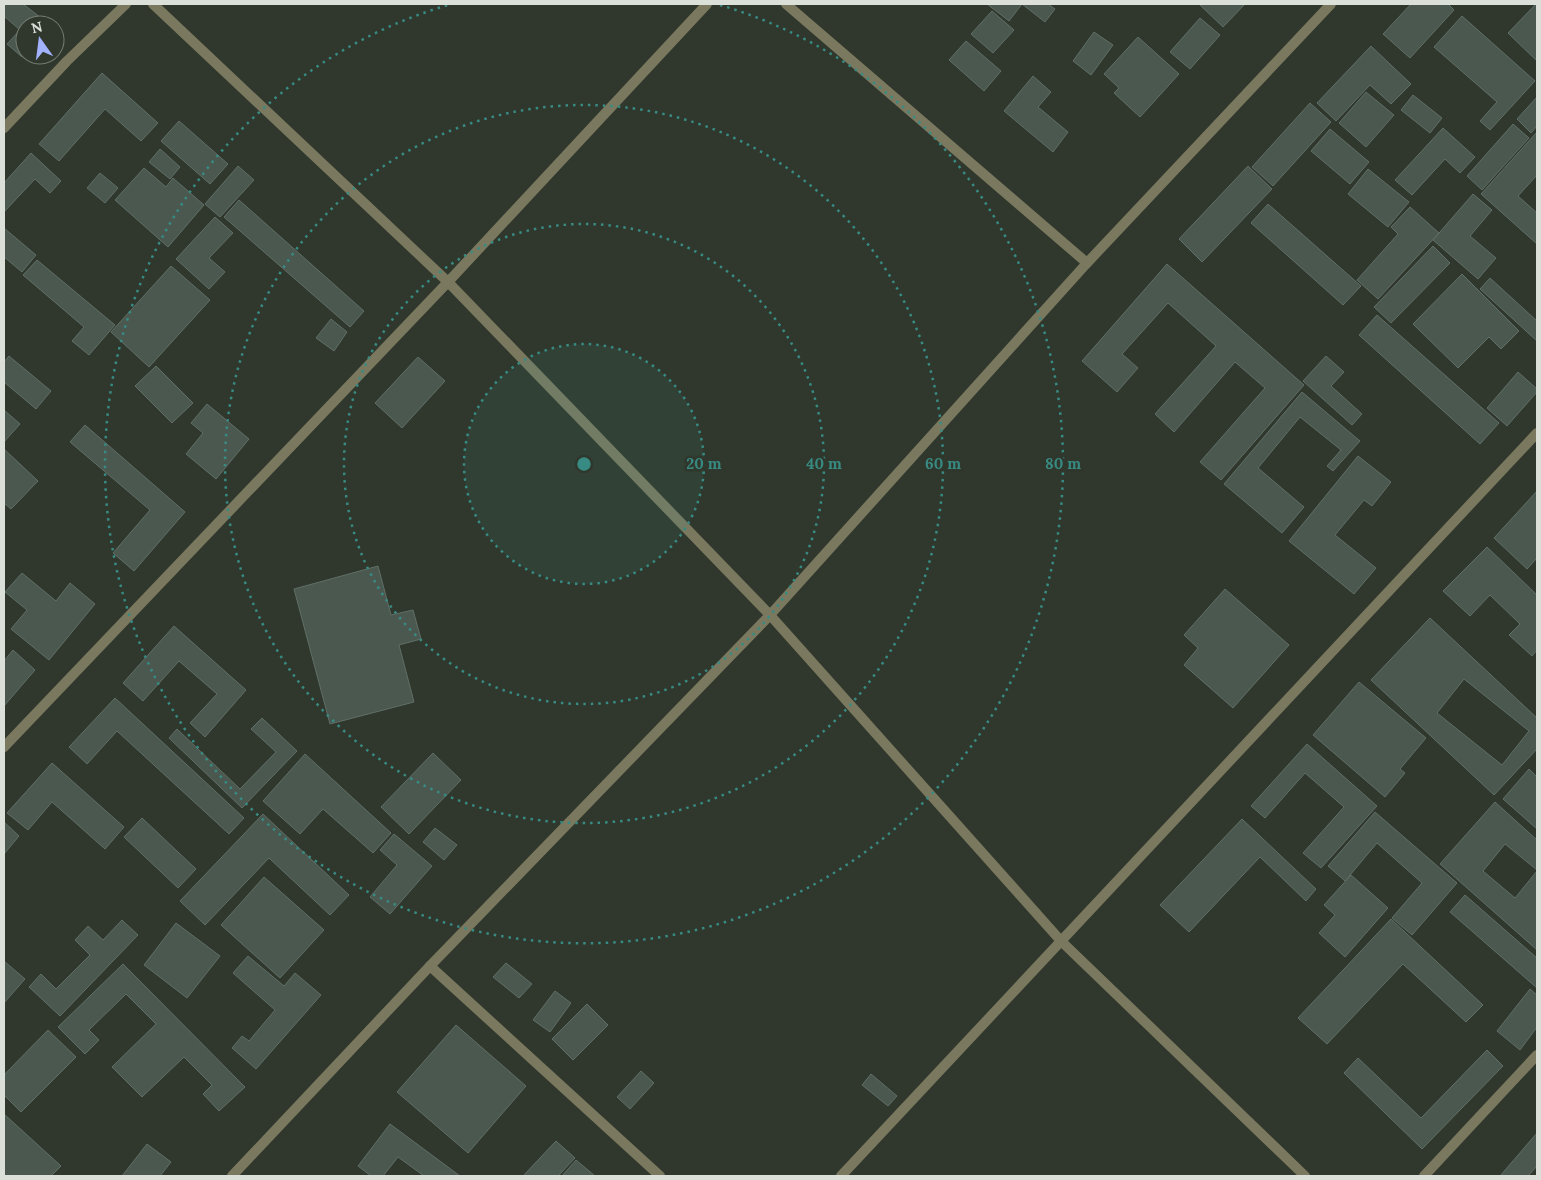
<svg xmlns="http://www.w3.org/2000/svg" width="1541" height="1180" font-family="Lora,serif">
<rect width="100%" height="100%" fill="#30372c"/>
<!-- building -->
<g fill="#4a5850" stroke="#606f67" fill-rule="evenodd">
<polygon points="4,4 23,4 49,24 25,25 25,54 22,57 7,44 20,30 4,16"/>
<polygon points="987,4 1048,4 1055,9 1045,22 1022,4 1009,21"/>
<polygon points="1199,4 1245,4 1223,27"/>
<polygon points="1411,4 1448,4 1454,10 1410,58 1383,34"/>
<polygon points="1536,4 1537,4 1537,61 1508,33"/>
<polygon points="992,11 1014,30 993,53 971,34"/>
<polygon points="1462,16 1535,81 1490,130 1480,121 1497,102 1434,47"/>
<polygon points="1200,18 1220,35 1190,69 1170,52"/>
<polygon points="1094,32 1113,45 1091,75 1073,61"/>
<polygon points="1138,37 1179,74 1140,117 1114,93 1119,88 1104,74"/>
<polygon points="966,41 1001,71 984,91 949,60"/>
<polygon points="1371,46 1411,84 1391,104 1370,85 1336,121 1317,103"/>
<polygon points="102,73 158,123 141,141 105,109 59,161 39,144"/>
<polygon points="1033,76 1051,92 1038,107 1068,132 1053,152 1004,111"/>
<polygon points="1366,92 1394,115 1366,147 1339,123"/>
<polygon points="1413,95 1442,118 1430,133 1401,110"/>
<polygon points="1537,97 1537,126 1531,133 1517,119"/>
<polygon points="1310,103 1331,122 1273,186 1252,167"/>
<polygon points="179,121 228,164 210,184 161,141"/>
<polygon points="1513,124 1529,138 1482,190 1467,176"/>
<polygon points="1443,128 1475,157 1460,173 1445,159 1412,195 1395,180"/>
<polygon points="1330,129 1369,162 1350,184 1311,151"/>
<polygon points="1537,132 1537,175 1518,196 1537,213 1537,244 1481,194"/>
<polygon points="160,149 180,167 170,179 149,162"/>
<polygon points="31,153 61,181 50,193 35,179 4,212 4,183"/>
<polygon points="238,166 254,180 220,217 205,204"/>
<polygon points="1248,166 1272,189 1202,262 1179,239"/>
<polygon points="144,168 166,187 173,178 204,205 168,247 115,200"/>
<polygon points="1368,169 1409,202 1388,227 1348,194"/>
<polygon points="100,173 118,188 105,203 87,188"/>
<polygon points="1473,194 1492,210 1470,236 1496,258 1478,279 1433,240"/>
<polygon points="239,200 364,311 350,327 224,217"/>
<polygon points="1268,204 1361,286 1343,305 1251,223"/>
<polygon points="1410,207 1439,233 1378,299 1357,280 1398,234 1391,227"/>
<polygon points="215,217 233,233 209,258 225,272 209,289 176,259"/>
<polygon points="4,228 36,255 22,272 4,257"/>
<polygon points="1433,246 1450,263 1391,323 1374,307"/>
<polygon points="37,260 115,325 89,355 72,341 84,327 23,275"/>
<polygon points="1167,264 1304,385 1221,480 1200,462 1265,388 1235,362 1174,432 1155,414 1216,346 1168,303 1122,354 1138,368 1117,392 1082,361"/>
<polygon points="171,266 210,300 149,367 111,332"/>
<polygon points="1462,274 1519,331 1501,349 1489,337 1458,368 1413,324"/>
<polygon points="1490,278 1537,321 1537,341 1480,289"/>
<polygon points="1377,315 1499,423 1480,444 1359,335"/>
<polygon points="331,319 347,332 334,351 316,338"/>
<polygon points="9,356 51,391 36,409 4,382 4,362"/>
<polygon points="1326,356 1344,372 1331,386 1362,414 1352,425 1303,381"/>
<polygon points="418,357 445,381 402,428 375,403"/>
<polygon points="156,366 193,403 172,423 135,386"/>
<polygon points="1518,372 1537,389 1537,392 1507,426 1487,408"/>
<polygon points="1302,392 1360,441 1333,471 1327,466 1341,450 1300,417 1258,468 1304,507 1282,533 1224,484"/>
<polygon points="207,404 249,439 216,479 186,454 203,433 191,423"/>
<polygon points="4,410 20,424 4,442"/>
<polygon points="85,425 185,512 134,571 113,553 150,510 70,442"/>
<polygon points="4,449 38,481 11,509 4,503"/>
<polygon points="1358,456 1391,482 1372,506 1364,500 1335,535 1376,568 1354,594 1289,541"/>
<polygon points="1537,491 1537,558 1527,569 1494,538"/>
<polygon points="1487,547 1537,595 1537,650 1532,656 1509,635 1520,624 1490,595 1470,616 1443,591"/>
<polygon points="378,566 391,615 413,610 421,639 399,645 414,702 330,724 294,589"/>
<polygon points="22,573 56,601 70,583 95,604 49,660 11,629 27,610 5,592"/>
<polygon points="1225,589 1289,645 1233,708 1184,665 1198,648 1184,635"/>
<path d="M1430 618 1537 718V749L1494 795 1371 680ZM1464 679 1529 731 1502 765 1437 713Z"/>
<polygon points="174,626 246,690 205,737 190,723 217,694 179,661 143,701 123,683"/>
<polygon points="13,650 35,670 4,706 4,661"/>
<polygon points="1359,682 1426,738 1400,769 1405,773 1385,797 1313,735"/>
<polygon points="115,698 244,818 229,834 117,731 87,764 69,747"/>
<polygon points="262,718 297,751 242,808 169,738 177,729 240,789 276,752 251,729"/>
<polygon points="1307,744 1377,806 1321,868 1303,853 1344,807 1305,773 1265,818 1251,806"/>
<polygon points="433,753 461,780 409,834 381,807"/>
<polygon points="305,754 391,833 373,853 323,809 300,834 263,801"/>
<polygon points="52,763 124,827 105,849 52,802 28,830 7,813"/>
<polygon points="1529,769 1537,777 1537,829 1503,799"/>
<polygon points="1495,802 1537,840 1537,870 1505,844 1483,871 1515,898 1537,871 1537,950 1440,864"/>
<polygon points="1375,812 1457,883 1412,935 1392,918 1422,883 1377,843 1345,881 1328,866"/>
<polygon points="263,814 349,895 330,915 269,858 205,925 180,901"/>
<polygon points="142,818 196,869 178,888 124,837"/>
<polygon points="1242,819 1316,889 1306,901 1260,857 1189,932 1160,905"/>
<polygon points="4,822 19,836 4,854"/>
<polygon points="435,828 457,845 444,860 423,842"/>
<polygon points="394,834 432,866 390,914 370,897 397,865 380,850"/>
<polygon points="1351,875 1388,908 1345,957 1319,933 1335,915 1324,905"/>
<polygon points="264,877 324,930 280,978 221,925"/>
<polygon points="1465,895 1537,958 1537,988 1450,912"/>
<polygon points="1391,919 1483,1005 1466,1022 1403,964 1327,1044 1298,1018"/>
<polygon points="122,920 138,935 60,1016 29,987 41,974 56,989 90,955 75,940 88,926 103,940"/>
<polygon points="176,923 220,956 187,998 144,965"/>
<polygon points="248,956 284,986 295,973 321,995 256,1069 232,1048 242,1036 249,1041 275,1010 233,973"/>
<polygon points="4,961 25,979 4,1003"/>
<polygon points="506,963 532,984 519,998 493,977"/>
<polygon points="123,964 245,1087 219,1111 203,1094 212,1085 184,1057 142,1097 112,1067 156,1024 126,994 89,1030 99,1040 85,1054 58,1027"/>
<polygon points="1530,989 1537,995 1537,1027 1520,1050 1497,1031"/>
<polygon points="555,991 571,1003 550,1032 533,1020"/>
<polygon points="587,1004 608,1025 573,1060 552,1039"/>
<polygon points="456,1025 526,1086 468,1153 397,1092"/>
<polygon points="48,1030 76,1057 21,1112 4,1095 4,1075"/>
<polygon points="1487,1050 1503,1066 1422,1149 1344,1073 1358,1058 1421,1118"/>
<polygon points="641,1071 654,1083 630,1109 617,1097"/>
<polygon points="871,1074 897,1096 888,1106 862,1085"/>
<polygon points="4,1114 61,1166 51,1176 4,1176"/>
<polygon points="390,1124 460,1176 424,1176 398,1157 383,1176 371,1176 358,1166"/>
<polygon points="1537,1133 1537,1166 1528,1176 1500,1176"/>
<polygon points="556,1141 575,1158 558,1176 523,1176"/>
<polygon points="147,1144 171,1162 160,1176 122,1176"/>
<polygon points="576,1160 595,1176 562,1176"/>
</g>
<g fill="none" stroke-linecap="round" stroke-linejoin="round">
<!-- minor -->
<g stroke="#7a795f" stroke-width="10">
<polyline points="153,4 448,282 770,615 1061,941 1305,1176"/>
<polyline points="786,4 1087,263"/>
<polyline points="4,128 67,61 126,4"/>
<polyline points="4,747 448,282 707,4"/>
<polyline points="430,966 660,1176"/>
<polyline points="232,1176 430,966 770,615 1087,263 1331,4"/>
<polyline points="841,1176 1537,433"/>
<polyline points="1424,1176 1537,1055"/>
</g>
</g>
<!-- distance rings -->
<circle cx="584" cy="464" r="120" fill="#388b83" fill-opacity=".12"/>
<g fill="none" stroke="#388b83" stroke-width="2.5" stroke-dasharray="2.5 5">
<circle cx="584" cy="464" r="120"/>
<circle cx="584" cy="464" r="240"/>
<circle cx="584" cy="464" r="359"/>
<path d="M720 5A479 479 0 1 1 448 5"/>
</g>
<circle cx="584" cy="464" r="8" fill="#388b83" stroke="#30372c" stroke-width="2.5"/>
<g font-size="15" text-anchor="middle" font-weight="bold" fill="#388b83" stroke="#30372c" stroke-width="5" stroke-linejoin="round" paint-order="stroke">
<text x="704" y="469">20 m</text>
<text x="824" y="469">40 m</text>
<text x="943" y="469">60 m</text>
<text x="1063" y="469">80 m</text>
</g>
<!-- border -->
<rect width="1541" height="1180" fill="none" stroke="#dbe0d9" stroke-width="10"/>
<!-- north arrow -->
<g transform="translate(40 40) rotate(346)"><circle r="24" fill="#30372c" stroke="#747b71"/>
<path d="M0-4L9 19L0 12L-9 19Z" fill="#a3b2fd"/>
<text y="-8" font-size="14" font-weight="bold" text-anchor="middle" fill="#dbe0d9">N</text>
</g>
</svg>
